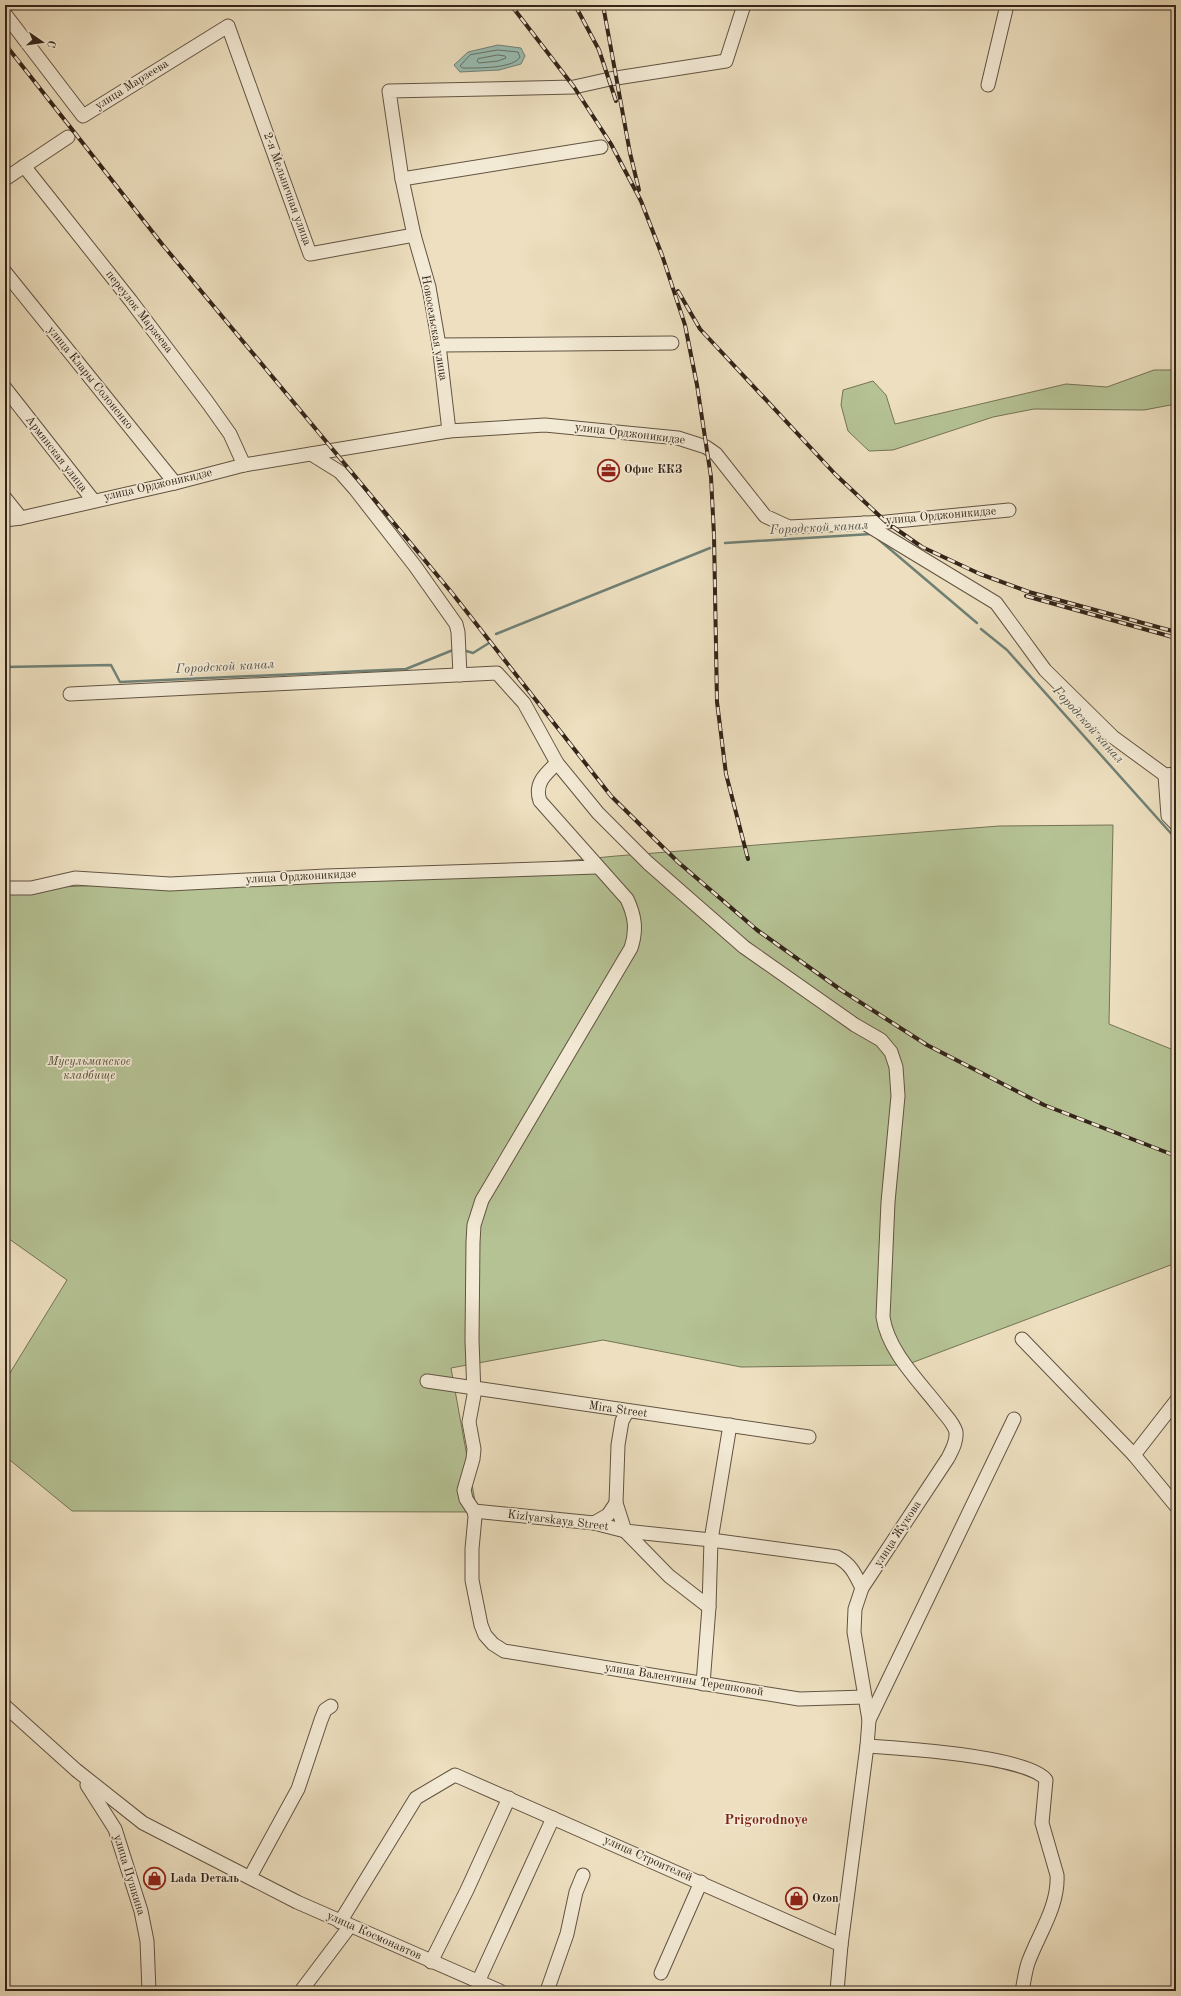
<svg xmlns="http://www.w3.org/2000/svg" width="1181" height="1996" font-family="'Old Standard TT',serif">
<rect width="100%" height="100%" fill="#eddfbf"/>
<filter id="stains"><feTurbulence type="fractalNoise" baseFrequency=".005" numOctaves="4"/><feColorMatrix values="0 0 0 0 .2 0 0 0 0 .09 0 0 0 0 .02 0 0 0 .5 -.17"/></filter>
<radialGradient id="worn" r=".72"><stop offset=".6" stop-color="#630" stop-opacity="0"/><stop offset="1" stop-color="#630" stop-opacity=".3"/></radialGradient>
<!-- green -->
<g fill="#b5c294" stroke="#747356">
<polygon points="1154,370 1176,370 1176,404 1144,410 1034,409 993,417 893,450 869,451 848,431 841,405 843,390 873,381 886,395 895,424 1066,384 1107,387"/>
<polygon points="1113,825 1109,1024 1176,1051 1176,1263 906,1365 741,1367 603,1340 451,1368 477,1512 72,1511 5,1456 5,1381 67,1280 5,1236 5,889 451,872 616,856 999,826"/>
</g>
<!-- water -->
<polygon fill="#99bdb2" stroke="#708075" points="498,45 521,48 525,56 521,64 499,70 460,72 454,65 468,52"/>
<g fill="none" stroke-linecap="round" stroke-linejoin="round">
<!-- shore -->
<g stroke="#667066" stroke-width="1">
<path d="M498 50 518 52 520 57C513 69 476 68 463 68L460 66 470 55Z"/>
<polygon points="498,55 505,56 506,58 498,61 479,63 477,61 478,59"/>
</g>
<!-- stream -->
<g stroke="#708075" stroke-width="2.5">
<polyline points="878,539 977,623"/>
<polyline points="725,543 871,534"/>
<polyline points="981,629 1007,650 1176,839"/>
<polyline points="496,634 710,548"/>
<polyline points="463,650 473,653 489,643"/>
<polyline points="5,667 111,665 120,682 406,669 453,650"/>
</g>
<defs>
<g id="minor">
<polyline points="5,14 83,116 228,26 310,254 414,235"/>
<polyline points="988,85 1007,5"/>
<polyline points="24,166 131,301 208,403 230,434 244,465"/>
<polyline points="5,179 68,137"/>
<polyline points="402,179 601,147"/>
<polyline points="5,272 175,483"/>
<polyline points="439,345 672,343"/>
<polyline points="5,388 93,500"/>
<polyline points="449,431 439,345 429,287 414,235 402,179 389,91 574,87 610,79 726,61 744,5"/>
<polyline points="311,454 340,472 355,489 415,566 456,624 458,632 460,675"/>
<polyline points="5,498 21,518"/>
<polyline points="5,520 21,518 175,483 244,465 449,431 545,425 678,438 706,447 716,454 765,516 789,527 886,522 1009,510"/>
<polyline points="864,523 996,603 1045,670 1113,737 1165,775 1176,774"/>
<path d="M70 694 497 673 524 703 557 763 598 813 648 863 744 947 855 1025 881 1040 891 1052 896 1067 898 1096 888 1202 883 1317C888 1351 918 1380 939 1407 945 1415 954 1423 956 1432 957 1442 952 1450 948 1458L862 1588 855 1609 854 1632 869 1720 867 1746 841 1945 837 1991"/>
<path d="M557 763C545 774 534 784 540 801L627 899C635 916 637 930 631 948L482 1200 474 1225 473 1242 472 1340 474 1395 469 1422 474 1449 473 1459 464 1490 466 1499 474 1511 475 1517 472 1549V1580L481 1625 485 1635 493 1644 504 1651 799 1699 865 1697"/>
<polyline points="1165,775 1168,816 1176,824"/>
<polyline points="5,888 31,888 75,878 170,884 326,876 597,867"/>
<polyline points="1022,1339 1134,1455 1176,1506"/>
<polyline points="427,1381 809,1437"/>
<path d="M627 1412 622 1421 618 1445 616 1503 625 1531 711 1540 837 1557C851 1564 855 1574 862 1588"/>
<polyline points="1134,1455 1176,1401"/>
<polyline points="474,1511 594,1523 625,1531 669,1576 709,1607"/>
<polyline points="594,1523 608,1515 616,1503"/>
<polyline points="703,1684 709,1607 711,1540 730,1425"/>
<polyline points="5,1706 76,1770 143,1823 297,1902 500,1991"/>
<polyline points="869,1720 1014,1419"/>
<path d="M867 1746C899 1748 1030 1756 1046 1780L1042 1823 1057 1875C1059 1906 1038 1935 1028 1963 1025 1972 1024 1982 1022 1991"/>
<polyline points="87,1785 115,1829 141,1911 147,1941 149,1991"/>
<polyline points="250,1877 298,1789 321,1720 325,1710 331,1706"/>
<polyline points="340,1922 416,1798 455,1775 841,1945"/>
<polyline points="431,1962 467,1890 509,1798"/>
<polyline points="661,1973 701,1882"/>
<polyline points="478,1982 553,1818"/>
<polyline points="301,1991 350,1926"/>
<polyline points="547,1991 567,1934 576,1892 583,1875"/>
</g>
</defs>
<!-- minor casing -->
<use href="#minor" stroke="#625342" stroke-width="15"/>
<!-- minor -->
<use href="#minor" stroke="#f3ead5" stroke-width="13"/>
<defs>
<g id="rail">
<polyline points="511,5 574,87 611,144 641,201 662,255 685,325 697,385 711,477 714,535 717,702 726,774 748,859"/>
<polyline points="575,5 599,50 616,101"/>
<polyline points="603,5 630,153 639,190"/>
<polyline points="5,44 162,244 452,593 611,796 678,862 757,930 841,990 927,1045 1044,1105 1176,1156"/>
<polyline points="678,291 700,329 836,475 886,522 922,547 980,574 1029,592 1176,632"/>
<polyline points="1026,596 1176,638"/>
</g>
</defs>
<!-- rail casing -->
<use href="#rail" stroke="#332419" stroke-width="4"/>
<!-- rail -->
<use href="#rail" stroke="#f3ead5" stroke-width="2.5" stroke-dasharray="8" stroke-linecap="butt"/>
</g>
<!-- icons -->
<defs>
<symbol id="office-ring" viewBox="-11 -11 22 22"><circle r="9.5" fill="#f3ead5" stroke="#8f2418" stroke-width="1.5"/><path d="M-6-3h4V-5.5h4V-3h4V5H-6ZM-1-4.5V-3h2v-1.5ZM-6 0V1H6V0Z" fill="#8f2418"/></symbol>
<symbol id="shop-ring" viewBox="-11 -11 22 22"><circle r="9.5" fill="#f3ead5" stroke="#8f2418" stroke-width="1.5"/><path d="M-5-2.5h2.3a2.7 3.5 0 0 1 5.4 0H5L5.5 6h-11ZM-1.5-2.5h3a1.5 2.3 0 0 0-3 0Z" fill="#8f2418"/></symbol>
</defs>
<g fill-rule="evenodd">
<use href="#office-ring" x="596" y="458" width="25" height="25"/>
<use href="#shop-ring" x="142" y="1866" width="25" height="25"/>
<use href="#shop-ring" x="784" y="1886" width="25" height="25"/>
</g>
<g text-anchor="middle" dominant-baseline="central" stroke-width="3.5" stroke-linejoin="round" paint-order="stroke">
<!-- street labels -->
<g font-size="12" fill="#332419" stroke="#f3ead5">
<text transform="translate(132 85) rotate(-32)">улица Марзеева</text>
<text transform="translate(287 189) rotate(70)">2-я Мельничная улица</text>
<text transform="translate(139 312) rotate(52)">переулок Марзеева</text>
<text transform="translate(434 328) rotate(80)">Новосельская улица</text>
<text transform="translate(90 378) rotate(51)">улица Клары Солоненко</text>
<text transform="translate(630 434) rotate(7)">улица Орджоникидзе</text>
<text transform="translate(56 454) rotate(52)">Армянская улица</text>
<text transform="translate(158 485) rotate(-13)">улица Орджоникидзе</text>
<text transform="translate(941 516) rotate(-5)">улица Орджоникидзе</text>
<text transform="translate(301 877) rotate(-3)">улица Орджоникидзе</text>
<text transform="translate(618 1410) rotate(8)">Mira Street</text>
<text transform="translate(558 1521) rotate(7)">Kizlyarskaya Street</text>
<text transform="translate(898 1534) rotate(-57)">улица Жукова</text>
<text transform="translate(684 1680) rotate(9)">улица Валентины Терешковой</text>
<text transform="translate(648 1859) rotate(24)">улица Строителей</text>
<text transform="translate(129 1875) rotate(73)">улица Пушкина</text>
<text transform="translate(374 1936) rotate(24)">улица Космонавтов</text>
</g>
<!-- poi labels -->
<g font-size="12" font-weight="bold" fill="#332419" stroke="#f3ead5" text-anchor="start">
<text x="624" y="470">Офис ККЗ</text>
<text x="170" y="1879">Lada Dеталь</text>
<text x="812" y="1899">Ozon</text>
</g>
<!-- park labels -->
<g font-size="12" font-style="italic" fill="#544c38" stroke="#f3ead5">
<text x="89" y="1062">Мусульманское<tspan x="89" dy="14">кладбище</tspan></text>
</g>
<!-- water labels -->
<g font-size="13" font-style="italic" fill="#525247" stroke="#f3ead5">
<text transform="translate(819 528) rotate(-3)">Городской канал</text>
<text transform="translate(225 667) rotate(-3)">Городской канал</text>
<text transform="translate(1088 725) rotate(48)">Городской канал</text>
</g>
<!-- quarter labels -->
<g font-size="14" font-weight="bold" fill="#7a1f14" stroke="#f3ead5">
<text x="766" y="1820">Prigorodnoye</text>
</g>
</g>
<!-- margin -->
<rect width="1181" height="1996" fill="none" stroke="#eddfbf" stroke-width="20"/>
<rect x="6" y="6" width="1169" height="1984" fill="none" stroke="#332419" stroke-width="2"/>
<rect x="10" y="10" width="1161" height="1976" fill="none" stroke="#332419"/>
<!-- north arrow -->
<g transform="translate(42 42) rotate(103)" stroke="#f3ead5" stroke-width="3" paint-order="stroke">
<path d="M0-3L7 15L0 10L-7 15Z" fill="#332419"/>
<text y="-6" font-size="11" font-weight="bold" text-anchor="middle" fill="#332419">С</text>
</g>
<rect width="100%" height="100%" filter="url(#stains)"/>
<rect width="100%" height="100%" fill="url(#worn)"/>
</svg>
